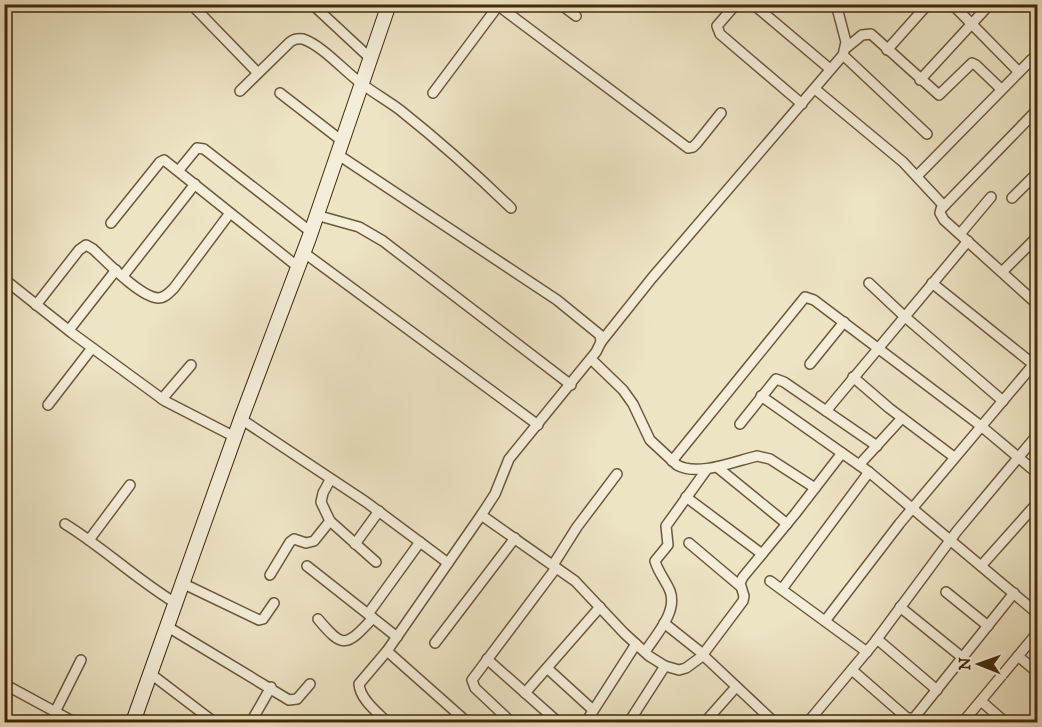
<svg xmlns="http://www.w3.org/2000/svg" width="1042" height="727" font-family="'IM FELL DW Pica',serif">
<rect width="100%" height="100%" fill="#ede4c4"/>
<filter id="stains"><feTurbulence type="fractalNoise" baseFrequency=".00333" numOctaves="4"/><feColorMatrix values="0 0 0 0 .2 0 0 0 0 .09 0 0 0 0 .02 0 0 0 .5 -.17"/></filter>
<radialGradient id="worn" r=".72"><stop offset=".6" stop-color="#630" stop-opacity="0"/><stop offset="1" stop-color="#630" stop-opacity=".3"/></radialGradient>
<g fill="none" stroke-linecap="round" stroke-linejoin="round">
<defs>
<g id="street">
<polyline points="191,4 258,73"/>
<polyline points="312,4 370,58"/>
<polyline points="496,4 688,148 693,147 697,143 721,113"/>
<polyline points="560,4 576,16"/>
<polyline points="736,4 717,26 720,34 802,104"/>
<polyline points="753,4 830,69"/>
<polyline points="952,4 1019,72"/>
<polyline points="846,48 862,35 871,34 939,95 972,63 976,65 1001,89"/>
<polyline points="887,50 928,4"/>
<polyline points="843,55 927,134"/>
<polyline points="920,80 990,4"/>
<polyline points="815,89 903,162 944,206"/>
<path d="M240 91 290 42C294 39 297 38 303 39 323 46 344 71 362 84 374 93 388 101 400 110 439 141 476 174 511 208"/>
<polyline points="280,93 342,141"/>
<polyline points="433,93 498,6"/>
<polyline points="1038,109 941,209 940,213 944,220 1038,305"/>
<polyline points="337,154 557,300 600,335 601,342 596,352 509,459 495,494 482,514 484,517 575,581 624,633 649,656 665,666 679,670 686,668 701,657 705,657 774,722"/>
<polyline points="179,170 197,148 204,149 311,232"/>
<polyline points="917,176 1032,59"/>
<polyline points="1012,198 1038,172"/>
<polyline points="316,215 359,227 383,241 571,385"/>
<polyline points="111,223 160,162 164,160 298,267"/>
<polyline points="960,234 991,197"/>
<polyline points="303,252 538,425"/>
<polyline points="1002,272 1038,236"/>
<polyline points="123,276 195,184"/>
<polyline points="4,279 72,333 165,401 235,437"/>
<polyline points="869,283 904,316 1003,401"/>
<polyline points="932,283 1033,364"/>
<path d="M36 305 79 250 86 245 93 249C106 261 140 297 158 298 165 298 169 293 174 288L230 213"/>
<polyline points="69,330 116,270"/>
<polyline points="601,342 652,278 843,55 846,42 836,4"/>
<path d="M591 359 623 390 633 404 650 440 677 465C698 477 735 461 757 456L770 459 815 488"/>
<polyline points="810,364 844,322"/>
<polyline points="853,377 889,408 954,457"/>
<polyline points="761,396 869,472 1038,614"/>
<polyline points="162,399 191,365"/>
<polyline points="48,405 92,348"/>
<polyline points="826,411 968,241"/>
<polyline points="241,419 366,502 448,563"/>
<polyline points="740,424 776,379 784,382 877,446"/>
<polyline points="672,461 805,297 814,300 981,426 1038,474"/>
<polyline points="859,465 902,418"/>
<polyline points="717,467 787,524"/>
<polyline points="330,480 323,493 321,502 330,521 376,562"/>
<polyline points="686,497 762,554"/>
<path d="M65 524C104 548 137 580 177 604"/>
<polyline points="89,540 130,485"/>
<polyline points="689,543 740,586"/>
<polyline points="355,544 379,511"/>
<polyline points="553,565 577,527 617,474"/>
<polyline points="307,566 397,637"/>
<polyline points="981,566 1038,502"/>
<polyline points="270,575 290,542 294,539 306,543 314,541 330,521"/>
<polyline points="770,581 867,652"/>
<polyline points="184,584 259,620 263,619 274,603"/>
<polyline points="782,589 869,472"/>
<polyline points="946,592 988,626"/>
<polyline points="900,607 963,658"/>
<polyline points="368,614 420,542"/>
<path d="M318 619C343 649 346 647 373 618"/>
<polyline points="825,621 900,523 1038,359"/>
<polyline points="664,623 703,654"/>
<polyline points="168,627 289,700 297,699 310,684"/>
<polyline points="877,639 937,690"/>
<polyline points="435,643 515,538"/>
<polyline points="387,651 467,722"/>
<path d="M645 652C655 636 678 612 670 591 666 581 658 572 655 561L668 545 666 526 707 469"/>
<polyline points="1018,656 1038,673"/>
<polyline points="701,657 743,601 744,596 740,583 743,577 795,514 842,453"/>
<polyline points="487,659 558,722"/>
<polyline points="547,668 593,710"/>
<polyline points="852,670 907,718 914,718 1014,593"/>
<polyline points="151,674 214,722"/>
<polyline points="4,684 74,722"/>
<polyline points="525,693 600,607"/>
<polyline points="981,701 1005,722"/>
<polyline points="55,712 81,660"/>
<polyline points="136,716 146,722"/>
<polyline points="251,722 271,687"/>
<path d="M387 722C377 712 360 699 359 684L387 651 482 514"/>
<polyline points="511,722 475,688 472,680 556,568"/>
<polyline points="586,722 636,644"/>
<polyline points="629,722 665,666"/>
<polyline points="705,722 736,687"/>
<polyline points="808,722 874,643 957,531 1038,434"/>
<polyline points="963,722 1038,632"/>
</g>
<polyline id="secondary" points="133,722 241,419 309,238 389,4"/>
</defs>
<!-- street casing -->
<use href="#street" stroke="#6d5838" stroke-width="12"/>
<!-- secondary casing -->
<use href="#secondary" stroke="#422909" stroke-width="16"/>
<!-- street -->
<use href="#street" stroke="#f3edd9" stroke-width="9"/>
<!-- secondary -->
<use href="#secondary" stroke="#f3edd9" stroke-width="14"/>
</g>
<!-- margin -->
<rect width="1042" height="727" fill="none" stroke="#ede4c4" stroke-width="24"/>
<rect x="6" y="6" width="1030" height="715" fill="none" stroke="#422909" stroke-width="3"/>
<rect x="12" y="12" width="1018" height="703" fill="none" stroke="#422909" stroke-width="1.5"/>
<!-- north arrow -->
<g transform="translate(979 664) rotate(271)" stroke="#f3edd9" stroke-width="4.5" paint-order="stroke">
<path d="M0-4.5L10 22L0 15L-10 22Z" fill="#422909"/>
<text y="-9" font-size="16" font-weight="bold" text-anchor="middle" fill="#422909">N</text>
</g>
<rect width="100%" height="100%" filter="url(#stains)"/>
<rect width="100%" height="100%" fill="url(#worn)"/>
</svg>
